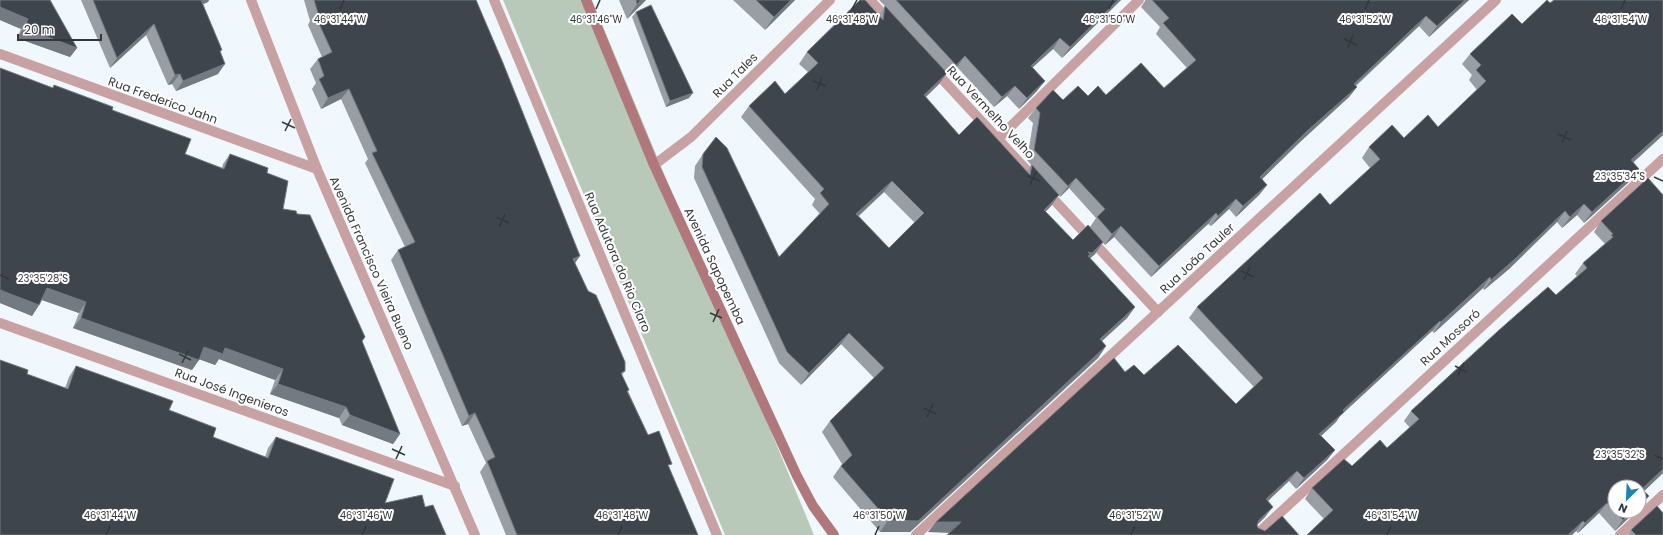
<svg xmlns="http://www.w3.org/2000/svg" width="1663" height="535" font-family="Poppins,sans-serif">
<rect width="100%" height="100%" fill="#f0f7fd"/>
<!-- green -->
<polygon fill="#b9c9b9" points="503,0 592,0 814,535 725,535"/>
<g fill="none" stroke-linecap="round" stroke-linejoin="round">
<!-- minor -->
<g stroke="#c8a1a2" stroke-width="10">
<polyline points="494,0 717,535"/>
<polyline points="870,0 890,22"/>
<polyline points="0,54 317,169"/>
<polyline points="933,69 1158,312"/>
<polyline points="998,139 1139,0"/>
<polyline points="654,165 691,137 830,0"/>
<polyline points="0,323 455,486"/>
<polyline points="916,535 1496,0"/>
<polyline points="1256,535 1663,159"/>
<polyline points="1620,535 1663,495"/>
</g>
<!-- tertiary -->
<polyline stroke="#c8a1a2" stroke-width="10" points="251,0 317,169 475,535"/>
<!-- secondary -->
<polyline stroke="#b0787a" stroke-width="10" points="586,0 654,165 797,476 813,506 834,535"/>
</g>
<!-- wall -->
<g fill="#989ea4" fill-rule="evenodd">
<polygon points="0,0 77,48 70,57 17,38 21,29 0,20"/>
<polygon points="81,0 209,0 208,2 203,4 220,53 218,74 176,91 172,84 168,85 146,35 110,68"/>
<polygon points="304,0 476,0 575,263 625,371 622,375 629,390 628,391 648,435 669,468 698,535 506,535 480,472 486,463 468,424 462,426 391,260 398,250 405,247 365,163 368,159 341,99 321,109 312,89 316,83 310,69 318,59 322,57 308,25 310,21"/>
<polygon points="619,0 646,0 627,19"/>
<polygon points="733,0 795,0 765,30"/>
<path d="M879 0H1121L1062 58 1053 49 1032 68 1037 91 1019 109 1007 96 994 107 957 67 948 75 947 73 939 84 926 97 959 135 1027 171 1031 165 1027 160 1033 123 1028 118 1036 108 1063 100 1088 96 1106 95 1164 88 1187 68 1156 34 1160 27 1141 7 1145 1V0H1469L1429 37 1419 26 1356 86 1357 87 1349 97 1300 142 1262 179 1267 185 1259 195 1236 217 1229 209 1211 226 1208 224 1151 277 1114 237 1105 245 1103 243 1095 254 1090 258 1135 307 1127 318 1102 341 1106 346 1098 358 910 532H880L833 477 842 464 822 432 830 421 874 378 841 344 801 385 779 363 694 178 695 166 703 154 779 257 820 214 812 205 815 199 741 117 749 106 785 94 808 72 799 64 807 52 879 15 885 6ZM1069 188 1096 218 1090 227 1073 240 1045 212 1051 206 1059 195 1060 197ZM884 192 915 223 889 248 859 216Z"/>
<polygon points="1663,0 1663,135 1633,162 1639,169 1632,179 1584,223 1577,215 1562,228 1557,222 1509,269 1484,290 1483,288 1434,333 1432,331 1340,416 1336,422 1321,436 1335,450 1327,460 1296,489 1289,481 1268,501 1265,517 1257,525 1258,528 1265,531 1299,535 928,532 1125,372 1144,375 1236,404 1254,387 1189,318 1197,307 1330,205 1370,168 1362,158 1369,147 1404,138 1438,127 1477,90 1469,80 1472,75 1462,64 1470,54 1522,24 1550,3"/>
<polygon points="636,12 689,98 666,107 632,17"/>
<polygon points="0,68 52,88 54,85 112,110 185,154 222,168 223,164 230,154 267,173 283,209 297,214 362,341 400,434 393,444 342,425 339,418 270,394 275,380 219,359 215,365 199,359 192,370 73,328 79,313 42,300 32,316 0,303"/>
<polygon points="1648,178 1663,473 1644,491 1641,506 1639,508 1639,487 1615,511 1636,511 1615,531 1599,513 1578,533 1576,531 1572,535 1307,535 1324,519 1305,499 1312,488 1352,466 1387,448 1410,428 1404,421 1411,411 1556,295 1577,276 1575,274 1583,263 1605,244 1594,232 1601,221"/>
<polygon points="76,366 169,410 213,437 265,457 268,448 276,437 385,503 425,507 446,535 27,374 65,388 69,377"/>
<polygon points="1631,530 1663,535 1628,535"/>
</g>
<!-- shaded-wall -->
<g fill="#747a81">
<polygon points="199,0 209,0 208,2 194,8"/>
<polygon points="641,0 646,0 627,19 637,4"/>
<polygon points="791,0 795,0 765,30 774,17"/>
<polygon points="1118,0 1121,0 1062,58 1070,47"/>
<polygon points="1465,0 1469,0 1429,37 1437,26"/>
<polygon points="0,7 28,19 21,29 0,20"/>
<polygon points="1426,16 1419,26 1346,94 1354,84"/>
<polygon points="154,24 146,35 110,68 117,58"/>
<polygon points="24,28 77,48 70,57 17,38"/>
<polygon points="1060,38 1053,49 1023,76 1031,66"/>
<polygon points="965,56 957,67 948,75 956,65"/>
<polygon points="225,64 218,74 176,91 183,81"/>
<polygon points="947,73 939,84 916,106 924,95"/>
<polygon points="180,74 172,84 168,85 175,75"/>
<polygon points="1045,81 1037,91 1019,109 1027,98"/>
<polygon points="1015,86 1007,96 994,107 1002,97"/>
<polygon points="1357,87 1349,97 1300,142 1253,188 1260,177 1307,131"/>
<polygon points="349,89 341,99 321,109 328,98"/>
<polygon points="693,93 689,98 666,107 670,101"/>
<polygon points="1663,131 1663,135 1624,171 1631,160"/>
<polygon points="1639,169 1632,179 1584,223 1592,212"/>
<polygon points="1076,178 1069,188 1060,197 1068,186"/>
<polygon points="892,181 884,192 848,225 856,214"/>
<polygon points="1267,185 1259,195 1236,217 1243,206"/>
<polygon points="1059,195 1051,206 1036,222 1044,210"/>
<polygon points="1236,199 1229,209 1211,226 1218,216"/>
<polygon points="1584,204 1577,215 1562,228 1570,217"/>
<polygon points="1565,211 1557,222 1509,269 1484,290 1491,280"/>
<polygon points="1216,213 1208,224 1151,277 1159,266"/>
<polygon points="1121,226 1114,237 1105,245 1112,234"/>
<polygon points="1103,242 1095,254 1084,264 1088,252"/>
<polygon points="580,256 573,266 573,259"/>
<polygon points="1490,277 1483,288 1434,333 1441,322"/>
<polygon points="47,288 86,302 79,313 39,299"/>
<polygon points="0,290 39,305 32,316 0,303"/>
<polygon points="1135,307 1127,318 1092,350 1100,339"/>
<polygon points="81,318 199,360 192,370 73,328"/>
<polygon points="1440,321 1432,331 1340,416 1336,422 1311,445 1319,434 1343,410"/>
<polygon points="849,333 841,344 801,385 809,373"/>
<polygon points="1106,346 1098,358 910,532 880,532 888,520"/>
<polygon points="204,347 225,348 283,369 275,380 219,359 215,365 196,358"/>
<polygon points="278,384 346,407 339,418 270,394"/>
<polygon points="475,413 468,424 462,426 469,416"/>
<polygon points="350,415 400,434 393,444 342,425"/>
<polygon points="1335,450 1327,460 1296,489 1304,478"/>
<polygon points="1663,469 1663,473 1639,496 1642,489"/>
<polygon points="1297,471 1289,481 1258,510 1266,499"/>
<polygon points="1649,496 1641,506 1639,508 1639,505"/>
<polygon points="1607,503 1599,513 1578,533 1585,523"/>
<polygon points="1273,507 1265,517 1251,531 1259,520"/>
<polygon points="1632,511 1636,511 1615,531 1623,520"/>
<polygon points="1583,521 1576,531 1572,535 1568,535"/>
<polygon points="936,522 961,522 953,533 928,532"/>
</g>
<!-- building -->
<g fill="#3f454c" stroke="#747a81" fill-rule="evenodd">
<polygon points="0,0 50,0 77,48 24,28 28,19 0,7"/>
<polygon points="93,0 201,0 222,50 220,51 225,64 183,81 180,74 175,75 154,24 117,58"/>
<polygon points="314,0 476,0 503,63 580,256 573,259 588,291 596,295 625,362 625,371 621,373 629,390 627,391 648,435 659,431 672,464 668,465 698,535 517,535 487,461 495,457 475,413 469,416 398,250 415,242 372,153 377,151 349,89 328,98 319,79 324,76 318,59 332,52 315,15 318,13"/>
<polygon points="636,0 641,0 637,4"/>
<polygon points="756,0 791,0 774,17"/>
<path d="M860 0H865L883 20 885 6 947 73 924 95 959 135 977 117 1030 175 1032 165 1059 195 1044 210 1073 240 1088 225 1103 242 1092 253 1088 252 1090 254 1088 256 1135 307 1100 339 1106 346 918 521 888 520 841 466 852 455 830 421 884 368 849 333 809 373 787 352 702 167 703 154 716 137 727 148 779 257 829 204 820 193 824 189 749 106 775 81 785 94 818 63 807 52ZM892 181 924 213 889 248 856 214Z"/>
<polygon points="896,0 1118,0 1070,47 1060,38 1031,66 1045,81 1027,98 1015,86 1002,97 965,56 956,65"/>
<polygon points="1152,0 1465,0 1437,26 1426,16 1354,84 1357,87 1307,131 1260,177 1267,185 1243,206 1236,199 1218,216 1216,213 1159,266 1121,226 1112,234 1097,217 1105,209 1076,178 1068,186 1034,150 1040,113 1036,108 1053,90 1063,100 1078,86 1088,96 1098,86 1106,95 1141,63 1164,88 1196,60 1163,23 1169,18"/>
<polygon points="1547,0 1550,3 1554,0 1663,0 1663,131 1631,160 1639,169 1592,212 1584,204 1570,217 1565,211 1516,258 1491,280 1490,277 1441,322 1440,321 1343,410 1344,412 1319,434 1335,450 1304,478 1297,471 1266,499 1273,507 1259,520 1257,525 1258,528 1265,531 1282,516 1299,535 947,535 961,522 936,522 1114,358 1125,372 1134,365 1144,375 1178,345 1236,404 1263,378 1197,307 1320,193 1330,205 1380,159 1369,147 1392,125 1404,138 1428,115 1438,127 1486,81 1476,70 1481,65 1470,54 1512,14 1522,24"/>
<polygon points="651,5 693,93 670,101 636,12"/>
<polygon points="0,68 53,88 54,85 113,107 112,110 191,139 185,154 224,169 230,154 268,168 267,173 288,181 283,209 296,211 297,214 310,215 365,337 362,341 400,434 350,415 346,407 278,384 283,369 225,348 223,354 204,347 199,360 81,318 86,302 47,288 39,305 0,290"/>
<polygon points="1648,178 1663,195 1663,469 1642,489 1649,496 1639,505 1639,487 1615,487 1615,511 1632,511 1623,520 1607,503 1585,523 1583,521 1568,535 1307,535 1333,510 1312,488 1344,459 1352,466 1380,440 1387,448 1419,419 1411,411 1498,331 1548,287 1556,295 1587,268 1583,263 1613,237 1611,235 1613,234 1601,221"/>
<polygon points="0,360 28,370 27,374 68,389 76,366 173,401 169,410 216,428 213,437 268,458 276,437 394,479 385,503 422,495 425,507 433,505 446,535 0,535"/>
<polygon points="1657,506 1663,513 1663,535 1636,535 1631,530"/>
</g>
<!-- ticks -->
<path fill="none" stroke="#34373a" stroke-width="1.5" d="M340 9 344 0M596 9 600 0M852 9 857 0M1109 9 1113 0M1365 9 1369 0M1621 9 1625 0M1344 39 1357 45M1348 48 1353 35M813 81 826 86M817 90 822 77M282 122 295 128M285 131 291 119M1558 134 1571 140M1562 143 1567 131M1027 176 1040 181M1654 177 1663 181M1030 185 1036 172M496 217 509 223M499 227 505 214M1241 271 1254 277M0 275 9 279M1244 280 1250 267M710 313 722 318M713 322 719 309M179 354 191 360M182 363 188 351M1455 366 1467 372M1458 375 1464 363M924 408 936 414M927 417 933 404M392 449 405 455M1654 455 1663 459M396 459 402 446M106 535 110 526M362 535 366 526M618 535 622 526M875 535 879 526M1131 535 1135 526M1387 535 1391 526"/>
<g text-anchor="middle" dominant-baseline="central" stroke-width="4" stroke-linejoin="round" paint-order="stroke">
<!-- street labels -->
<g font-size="12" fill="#34373a" stroke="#fff">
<text transform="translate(735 75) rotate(-45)">Rua Tales</text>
<text transform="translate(163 100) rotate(20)">Rua Frederico Jahn</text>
<text transform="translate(991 112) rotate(47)">Rua Vermelho Velho</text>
<text transform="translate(1197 258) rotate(-43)">Rua João Tauler</text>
<text transform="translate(618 262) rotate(67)">Rua Adutora do Rio Claro</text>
<text transform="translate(372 263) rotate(66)">Avenida Francisco Vieira Bueno</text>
<text transform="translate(715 266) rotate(65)">Avenida Sapopemba</text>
<text transform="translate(1450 337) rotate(-43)">Rua Mossoró</text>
<text transform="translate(232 392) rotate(20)">Rua José Ingenieros</text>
</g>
</g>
<g font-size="10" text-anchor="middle" fill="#34373a" stroke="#fff" stroke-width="4" stroke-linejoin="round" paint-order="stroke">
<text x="340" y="23">46°31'44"W</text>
<text x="596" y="23">46°31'46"W</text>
<text x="852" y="23">46°31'48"W</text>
<text x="1109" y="23">46°31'50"W</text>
<text x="1365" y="23">46°31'52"W</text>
<text x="1621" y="23">46°31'54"W</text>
<text x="1620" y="180">23°35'34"S</text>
<text x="43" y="282">23°35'28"S</text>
<text x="1620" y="458">23°35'32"S</text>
<text x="110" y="519">46°31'44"W</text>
<text x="366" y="519">46°31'46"W</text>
<text x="622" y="519">46°31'48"W</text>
<text x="879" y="519">46°31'50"W</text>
<text x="1135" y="519">46°31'52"W</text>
<text x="1391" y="519">46°31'54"W</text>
</g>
<!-- north arrow -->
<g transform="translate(1627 499) rotate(204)"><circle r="19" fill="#ffffff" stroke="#aeafb0"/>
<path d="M0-3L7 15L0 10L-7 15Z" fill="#1f84ae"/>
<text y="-6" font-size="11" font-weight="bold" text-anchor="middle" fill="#34373a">N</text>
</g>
<!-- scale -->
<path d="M18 34v6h83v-6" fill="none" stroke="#34373a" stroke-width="2"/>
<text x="24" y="34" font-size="12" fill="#34373a" stroke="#ffffff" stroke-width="3" paint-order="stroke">20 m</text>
</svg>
